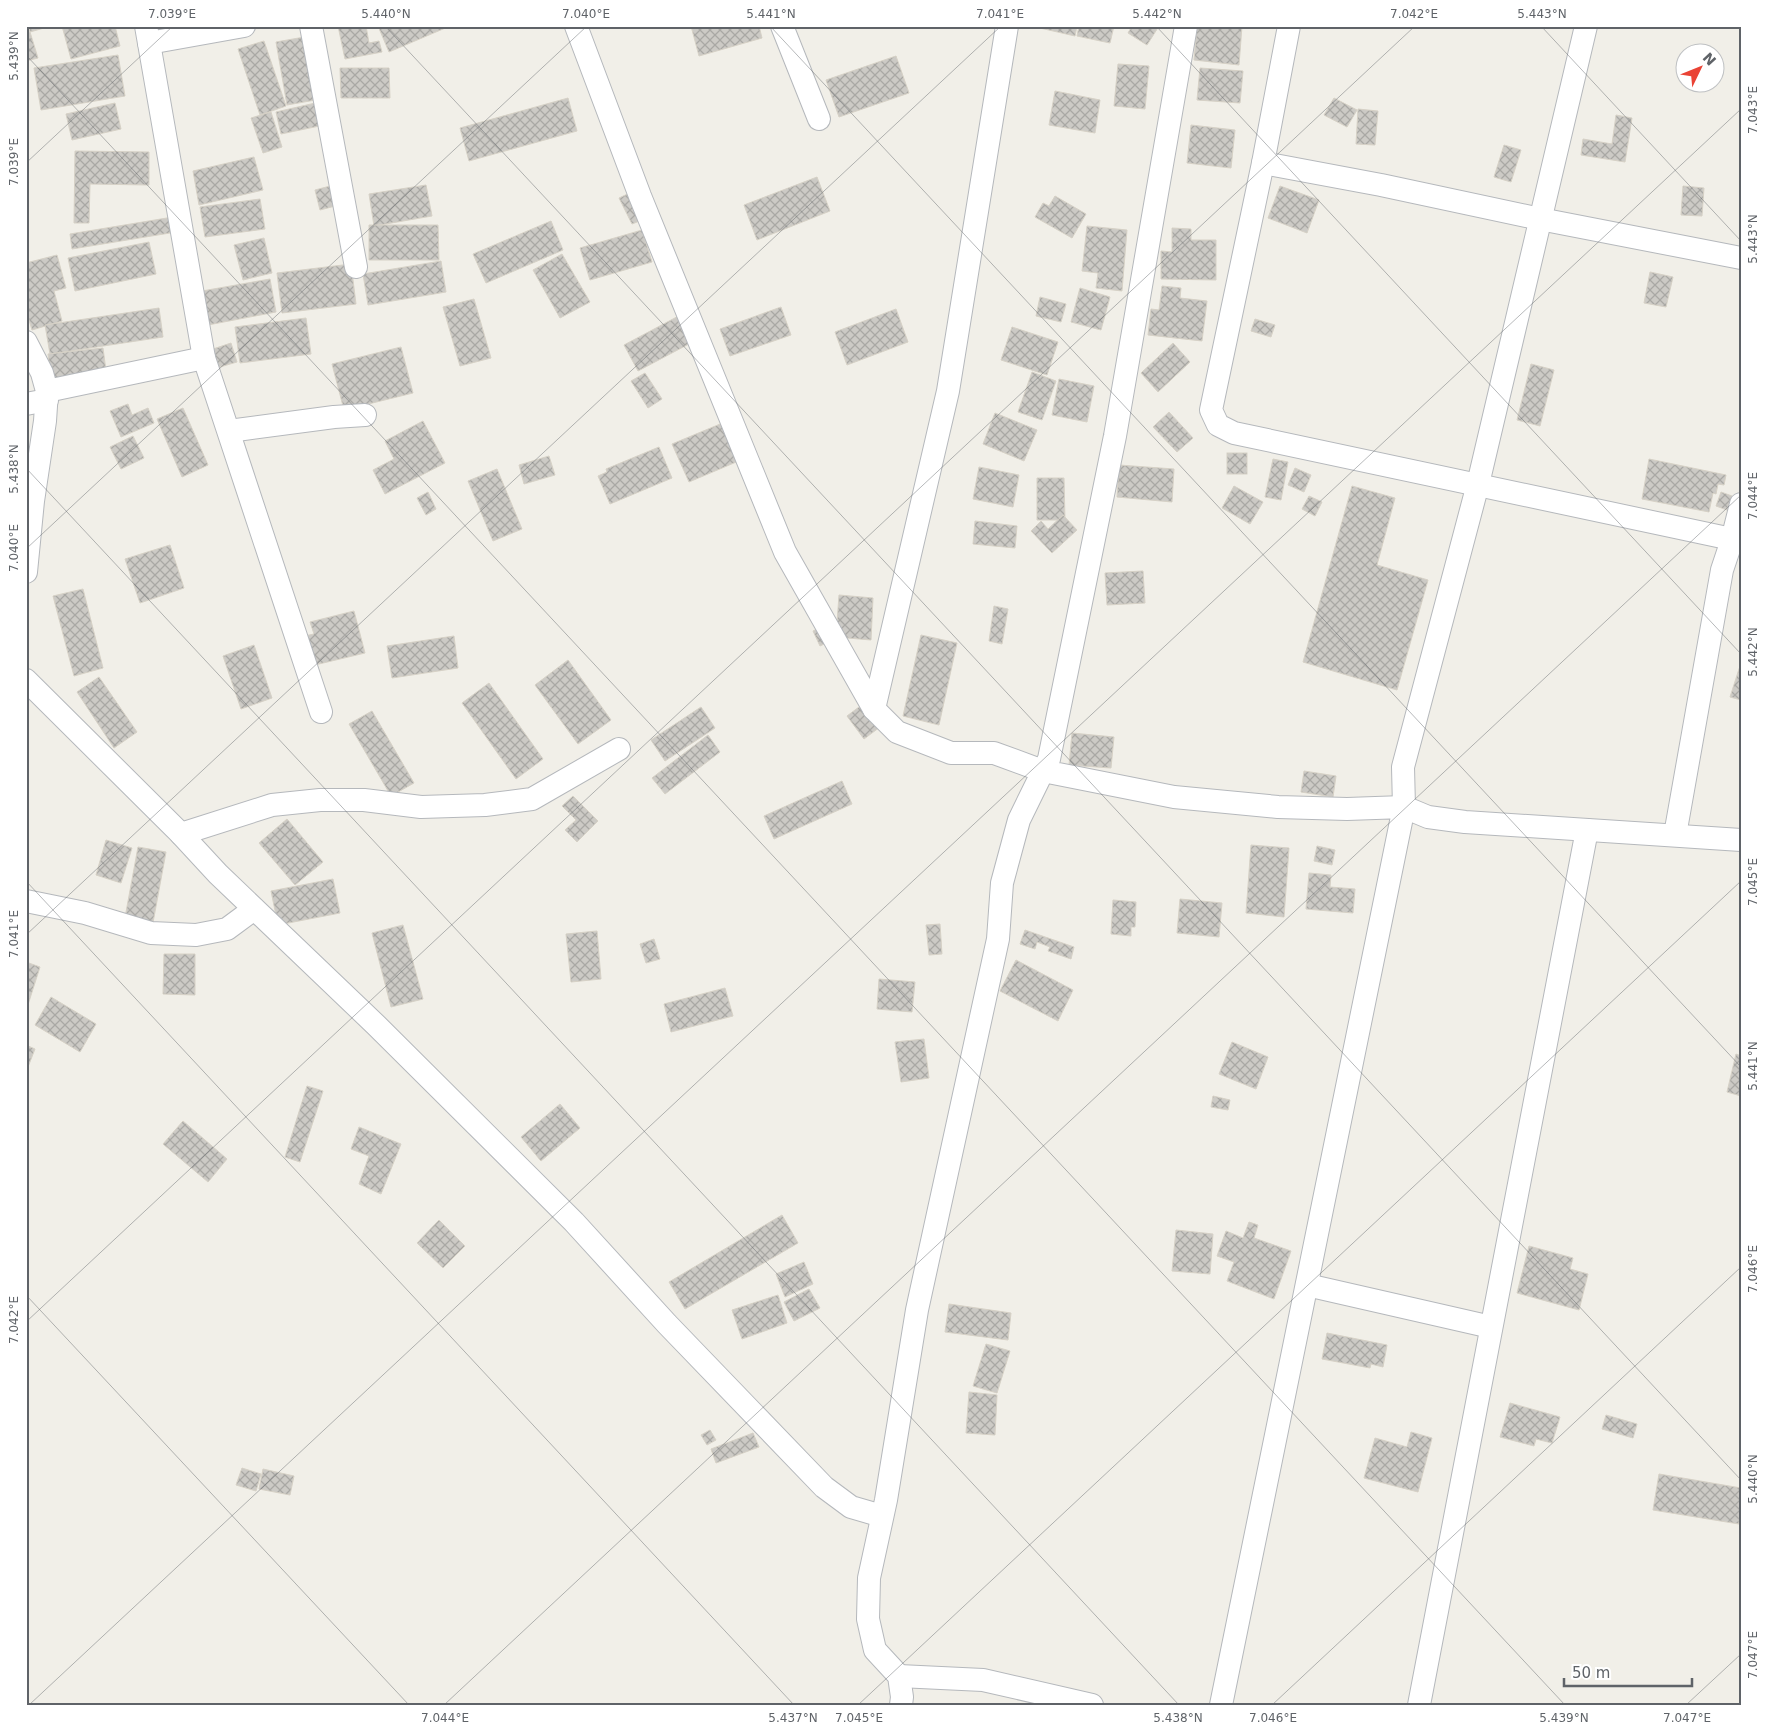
<svg xmlns="http://www.w3.org/2000/svg" width="1767" height="1731" font-family="'DejaVu Sans',sans-serif">
<defs>
<pattern id="building-cross-hatch" width="8" height="8" patternUnits="userSpaceOnUse" patternTransform="scale(1.25)"><rect width="8" height="8" fill="#cccac5"/><path d="M0 0l8 8M0 8l8-8" fill="none" stroke="#a9a8a4"/></pattern>
</defs>
<rect width="100%" height="100%" fill="#f1efe8"/>
<!-- building -->
<g fill="url(#building-cross-hatch)" stroke="#d6d1c6">
<polygon points="29,26 51,26 30,32"/>
<polygon points="62,26 115,26 120,46 71,59"/>
<polygon points="338,26 366,26 369,43 379,41 382,52 345,59"/>
<polygon points="378,26 450,26 389,52"/>
<polygon points="691,26 759,26 762,38 699,56"/>
<polygon points="1041,26 1077,26 1075,36 1040,28"/>
<polygon points="1079,26 1114,26 1110,43 1077,36"/>
<polygon points="1132,26 1159,26 1147,45 1128,33"/>
<polygon points="1197,26 1242,26 1239,65 1194,60"/>
<polygon points="30,32 38,58 26,61 26,33"/>
<polygon points="310,36 321,99 287,105 276,42"/>
<polygon points="264,41 286,106 260,115 238,49"/>
<polygon points="118,55 125,96 41,110 34,68"/>
<polygon points="896,56 909,93 839,117 826,80"/>
<polygon points="1118,64 1149,66 1145,109 1114,106"/>
<polygon points="340,68 389,68 390,98 341,98"/>
<polygon points="1200,68 1243,71 1240,103 1197,100"/>
<polygon points="1055,91 1100,100 1095,133 1049,125"/>
<polygon points="568,98 577,131 469,161 460,128"/>
<polygon points="1334,98 1357,110 1347,127 1324,115"/>
<polygon points="324,101 329,124 281,134 276,112"/>
<polygon points="115,103 121,129 72,140 66,114"/>
<polygon points="1358,109 1378,111 1375,145 1356,144"/>
<polygon points="271,112 282,147 263,153 251,118"/>
<polygon points="1616,115 1632,118 1625,162 1581,155 1583,139 1612,144"/>
<polygon points="1191,125 1235,130 1231,168 1187,163"/>
<polygon points="1504,145 1521,150 1511,182 1494,177"/>
<polygon points="75,151 149,152 149,185 90,184 89,223 74,223"/>
<polygon points="254,157 263,190 199,205 193,171"/>
<polygon points="817,177 830,211 757,240 744,205"/>
<polygon points="334,185 339,205 320,210 315,190"/>
<polygon points="426,185 432,216 374,226 369,194"/>
<polygon points="1280,186 1319,200 1307,233 1268,218"/>
<polygon points="1683,186 1704,188 1702,216 1681,215"/>
<polygon points="634,191 647,218 632,224 619,198"/>
<polygon points="1055,196 1086,214 1072,238 1035,217 1043,203 1049,206"/>
<polygon points="260,199 265,229 205,237 200,207"/>
<polygon points="173,217 176,232 72,249 70,234"/>
<polygon points="551,221 563,250 486,283 473,254"/>
<polygon points="369,225 438,225 439,260 369,260"/>
<polygon points="1087,226 1127,230 1122,291 1096,288 1098,273 1082,271"/>
<polygon points="1172,228 1191,229 1191,240 1216,240 1216,280 1161,279 1161,251 1172,252"/>
<polygon points="642,230 652,262 590,280 580,248"/>
<polygon points="264,238 272,273 243,280 234,245"/>
<polygon points="149,242 156,274 75,291 68,258"/>
<polygon points="562,254 590,302 560,318 533,270"/>
<polygon points="57,255 66,288 54,291 62,321 32,330 26,310 26,263"/>
<polygon points="441,261 446,292 368,305 363,274"/>
<polygon points="351,264 356,304 282,313 277,273"/>
<polygon points="1650,272 1673,277 1666,307 1644,303"/>
<polygon points="270,279 276,312 208,325 202,291"/>
<polygon points="1162,286 1181,288 1180,298 1207,301 1202,341 1148,335 1151,309 1159,310"/>
<polygon points="1080,288 1110,297 1101,330 1071,322"/>
<polygon points="1040,297 1066,304 1061,322 1036,316"/>
<polygon points="474,299 491,358 460,366 443,307"/>
<polygon points="781,307 791,335 730,356 720,329"/>
<polygon points="159,308 163,337 50,354 45,325"/>
<polygon points="896,309 908,342 847,365 835,332"/>
<polygon points="688,311 702,337 638,371 624,345"/>
<polygon points="306,318 311,354 240,363 235,327"/>
<polygon points="1255,319 1275,325 1271,337 1251,331"/>
<polygon points="1012,327 1058,342 1047,375 1001,360"/>
<polygon points="231,343 237,362 213,369 207,351"/>
<polygon points="1173,343 1190,362 1158,392 1141,373"/>
<polygon points="401,347 413,393 344,410 332,364"/>
<polygon points="103,348 107,378 52,384 48,354"/>
<polygon points="1531,364 1554,370 1540,426 1517,420"/>
<polygon points="1032,372 1056,381 1042,420 1018,412"/>
<polygon points="645,373 662,399 648,408 631,381"/>
<polygon points="1059,379 1094,386 1087,422 1052,415"/>
<polygon points="128,404 132,415 148,408 154,423 121,437 110,411"/>
<polygon points="183,408 208,465 182,477 157,419"/>
<polygon points="1169,412 1193,438 1177,452 1153,427"/>
<polygon points="995,413 1037,430 1024,461 983,444"/>
<polygon points="423,421 445,463 385,494 373,470 394,459 385,441"/>
<polygon points="725,422 741,460 689,482 672,444"/>
<polygon points="133,436 144,458 121,469 110,447"/>
<polygon points="659,447 672,478 610,504 598,476 607,472 606,469"/>
<rect x="1227" y="453" width="20" height="21"/>
<polygon points="549,456 555,475 524,484 519,465"/>
<polygon points="1273,459 1288,462 1281,500 1265,497"/>
<polygon points="1649,459 1726,475 1724,485 1718,484 1716,494 1713,493 1709,512 1642,499"/>
<polygon points="1119,465 1174,469 1172,502 1117,497"/>
<polygon points="979,467 1019,475 1013,507 973,499"/>
<polygon points="1295,468 1311,475 1304,492 1288,485"/>
<polygon points="497,469 522,529 493,541 468,481"/>
<polygon points="1037,478 1064,478 1065,520 1037,520"/>
<polygon points="1234,486 1263,502 1250,524 1222,508"/>
<polygon points="1352,486 1395,498 1377,565 1428,580 1397,690 1303,662"/>
<polygon points="428,492 436,509 426,515 417,498"/>
<polygon points="1721,492 1732,496 1727,510 1716,506"/>
<polygon points="1309,496 1322,502 1315,516 1302,509"/>
<polygon points="1063,515 1077,530 1052,553 1031,531 1041,521 1048,529"/>
<polygon points="975,521 1017,526 1015,548 973,544"/>
<polygon points="170,545 184,588 140,603 125,559"/>
<polygon points="1143,571 1145,603 1107,605 1105,573"/>
<polygon points="83,589 103,668 74,676 53,596"/>
<polygon points="839,595 873,598 871,640 836,637"/>
<polygon points="994,606 1008,609 1002,644 989,641"/>
<polygon points="354,611 365,653 298,669 290,639 314,634 310,622"/>
<polygon points="829,623 837,638 820,646 813,631"/>
<polygon points="921,635 957,643 939,725 903,716"/>
<polygon points="454,636 458,668 392,678 387,646"/>
<polygon points="254,645 272,698 241,709 223,656"/>
<polygon points="568,660 611,720 578,744 535,685"/>
<polygon points="1740,666 1741,666 1741,700 1730,697"/>
<polygon points="99,677 137,732 114,748 77,692"/>
<polygon points="489,683 543,759 516,779 462,703"/>
<polygon points="863,704 880,727 864,739 847,716"/>
<polygon points="701,707 715,728 665,761 651,740"/>
<polygon points="372,711 414,783 391,796 349,724"/>
<polygon points="1072,733 1114,737 1111,768 1069,765"/>
<polygon points="708,735 720,752 665,794 652,778"/>
<polygon points="1304,771 1336,776 1333,797 1301,792"/>
<polygon points="842,781 852,804 774,839 764,816"/>
<polygon points="573,796 598,821 577,842 565,830 576,820 562,806"/>
<polygon points="287,819 323,862 295,885 259,843"/>
<polygon points="106,840 132,848 121,883 96,875"/>
<polygon points="1251,845 1289,848 1284,917 1246,913"/>
<polygon points="1317,846 1335,850 1332,865 1314,861"/>
<polygon points="138,847 166,852 152,928 124,923"/>
<polygon points="1309,873 1331,875 1330,887 1355,889 1353,913 1306,909"/>
<polygon points="333,879 340,913 278,925 271,891"/>
<polygon points="1180,899 1222,903 1219,937 1177,933"/>
<polygon points="1113,900 1136,902 1135,927 1131,927 1131,936 1111,934"/>
<polygon points="940,924 942,954 929,955 926,925"/>
<polygon points="403,925 423,999 391,1007 372,933"/>
<polygon points="1025,930 1074,947 1071,959 1048,951 1050,947 1037,942 1035,949 1020,944"/>
<polygon points="597,931 601,979 571,982 566,934"/>
<polygon points="654,939 660,959 646,963 640,944"/>
<polygon points="164,954 195,954 195,995 163,994"/>
<polygon points="1016,960 1073,990 1058,1021 1000,991"/>
<polygon points="26,962 40,967 26,1011"/>
<polygon points="879,979 915,982 912,1012 877,1009"/>
<polygon points="725,988 733,1016 671,1032 664,1004"/>
<polygon points="51,997 96,1024 80,1052 35,1025"/>
<polygon points="924,1039 929,1078 901,1082 895,1042"/>
<polygon points="1232,1042 1268,1057 1256,1089 1219,1074"/>
<polygon points="26,1045 35,1049 26,1072"/>
<polygon points="1736,1054 1741,1056 1741,1096 1727,1092"/>
<polygon points="307,1086 323,1091 300,1162 285,1157"/>
<polygon points="1213,1096 1230,1100 1228,1110 1211,1107"/>
<polygon points="560,1104 580,1128 541,1161 521,1137"/>
<polygon points="183,1121 227,1159 208,1182 163,1144"/>
<polygon points="359,1127 401,1144 381,1194 359,1184 369,1156 351,1149"/>
<polygon points="782,1215 798,1243 685,1309 669,1282"/>
<polygon points="439,1220 465,1246 443,1268 417,1243"/>
<polygon points="1249,1222 1258,1225 1254,1238 1291,1251 1274,1299 1227,1281 1234,1262 1217,1256 1226,1231 1243,1238"/>
<polygon points="1176,1230 1213,1234 1210,1274 1172,1271"/>
<polygon points="1529,1246 1573,1258 1570,1269 1588,1274 1579,1310 1517,1293"/>
<polygon points="804,1262 813,1284 785,1297 776,1274"/>
<polygon points="809,1289 820,1308 794,1321 784,1302"/>
<polygon points="778,1295 787,1323 742,1339 732,1310"/>
<polygon points="949,1304 1011,1313 1008,1340 945,1332"/>
<polygon points="1327,1333 1387,1345 1383,1367 1371,1364 1370,1368 1322,1359"/>
<polygon points="986,1344 1010,1351 997,1393 973,1386"/>
<polygon points="969,1392 997,1395 995,1435 966,1433"/>
<polygon points="1510,1403 1560,1417 1552,1443 1536,1439 1534,1446 1500,1437"/>
<polygon points="1606,1415 1637,1424 1633,1438 1602,1429"/>
<polygon points="710,1430 716,1440 707,1445 701,1435"/>
<polygon points="1411,1432 1432,1438 1418,1492 1364,1478 1375,1438 1407,1447"/>
<polygon points="753,1433 759,1447 716,1463 711,1449"/>
<polygon points="242,1468 261,1474 256,1491 236,1485"/>
<polygon points="263,1469 294,1476 290,1495 259,1489"/>
<polygon points="1659,1474 1741,1488 1739,1524 1653,1510"/>
</g>
<g fill="none" stroke-linecap="round" stroke-linejoin="round">
<defs>
<g id="minor">
<polyline points="146,26 204,358 321,712"/>
<polyline points="311,26 356,267"/>
<polyline points="576,26 640,196 785,552 874,709 897,732 951,753 994,753 1043,771 1019,820 1002,883 998,939 917,1310 886,1500 869,1578 868,1619 875,1650 899,1676 902,1697 901,1705"/>
<polyline points="782,26 819,119"/>
<polyline points="1186,26 1115,436 1049,759 1043,771 1174,797 1278,807 1347,809 1404,807 1221,1705"/>
<polyline points="1289,26 1263,163 1211,410 1218,425 1234,433 1741,541"/>
<polyline points="1586,26 1478,484 1403,767 1404,807 1428,817 1465,822 1741,840"/>
<polyline points="149,43 244,26"/>
<polyline points="1263,163 1381,185 1540,219 1741,258"/>
<polyline points="26,342 42,373 47,391 45,421 33,501 26,572"/>
<polyline points="47,391 204,358"/>
<polyline points="26,404 47,400"/>
<polyline points="229,431 334,417 365,415"/>
<polyline points="26,680 181,834 218,874 376,1025 574,1222 667,1324 824,1487 851,1507 882,1516"/>
<polyline points="874,709 948,391 1007,26"/>
<polyline points="181,834 272,805 320,800 364,800 421,807 485,805 532,799 619,749"/>
<polyline points="1675,835 1722,570 1732,540 1741,504"/>
<polyline points="26,901 85,913 151,933 196,935 227,929 254,909"/>
<polyline points="1307,1285 1491,1327"/>
<polyline points="899,1676 983,1680 1092,1705"/>
<polyline points="1419,1705 1587,830"/>
</g>
</defs>
<!-- minor casing -->
<use href="#minor" stroke="#b5b8bc" stroke-width="24"/>
<!-- minor -->
<use href="#minor" stroke="#fff" stroke-width="22"/>
</g>
<!-- ticks -->
<path fill="none" stroke="#5f6368" stroke-width="1" stroke-opacity="0.45" d="M385 26 1741 1480M770 26 1741 1067M1156 26 1741 654M1541 26 1741 241M26 55 1565 1705M26 163 173 26M26 468 1179 1705M26 549 587 26M26 881 794 1705M26 935 1001 26M26 1295 409 1705M26 1322 1415 26M29 1705 1741 109M444 1705 1741 495M858 1705 1741 881M1272 1705 1741 1267M1686 1705 1741 1654"/>
<!-- border -->
<rect width="1767" height="1731" fill="none" stroke="#ffffff" stroke-width="55"/>
<!-- north arrow -->
<g transform="translate(1700 68) rotate(47)"><circle r="24" fill="#ffffff" stroke="#bfc1c3"/>
<path d="M0-4L9 19L0 12L-9 19Z" fill="#ea4335"/>
<text y="-8" font-size="14" font-weight="bold" text-anchor="middle" fill="#5f6368">N</text>
</g>
<!-- scale -->
<path d="M1564 1678v8h128v-8" fill="none" stroke="#5f6368" stroke-width="2.5"/>
<text x="1572" y="1678" font-size="15" fill="#5f6368" stroke="#ffffff" stroke-width="4" paint-order="stroke">50 m</text>
<rect x="28" y="28" width="1712" height="1676" fill="none" stroke="#5f6368" stroke-width="2"/>
<g font-size="12" text-anchor="middle" fill="#5f6368">
<text x="172" y="18">7.039°E</text>
<text x="386" y="18">5.440°N</text>
<text x="586" y="18">7.040°E</text>
<text x="771" y="18">5.441°N</text>
<text x="1000" y="18">7.041°E</text>
<text x="1157" y="18">5.442°N</text>
<text x="1414" y="18">7.042°E</text>
<text x="1542" y="18">5.443°N</text>
<text transform="translate(14 56) rotate(-90)" y="4">5.439°N</text>
<text transform="translate(1753 110) rotate(-90)" y="4">7.043°E</text>
<text transform="translate(14 162) rotate(-90)" y="4">7.039°E</text>
<text transform="translate(1753 239) rotate(-90)" y="4">5.443°N</text>
<text transform="translate(14 469) rotate(-90)" y="4">5.438°N</text>
<text transform="translate(1753 496) rotate(-90)" y="4">7.044°E</text>
<text transform="translate(14 548) rotate(-90)" y="4">7.040°E</text>
<text transform="translate(1753 652) rotate(-90)" y="4">5.442°N</text>
<text transform="translate(1753 882) rotate(-90)" y="4">7.045°E</text>
<text transform="translate(14 934) rotate(-90)" y="4">7.041°E</text>
<text transform="translate(1753 1066) rotate(-90)" y="4">5.441°N</text>
<text transform="translate(1753 1269) rotate(-90)" y="4">7.046°E</text>
<text transform="translate(14 1320) rotate(-90)" y="4">7.042°E</text>
<text transform="translate(1753 1479) rotate(-90)" y="4">5.440°N</text>
<text transform="translate(1753 1655) rotate(-90)" y="4">7.047°E</text>
<text x="445" y="1722">7.044°E</text>
<text x="793" y="1722">5.437°N</text>
<text x="859" y="1722">7.045°E</text>
<text x="1178" y="1722">5.438°N</text>
<text x="1273" y="1722">7.046°E</text>
<text x="1564" y="1722">5.439°N</text>
<text x="1687" y="1722">7.047°E</text>
</g>
</svg>
